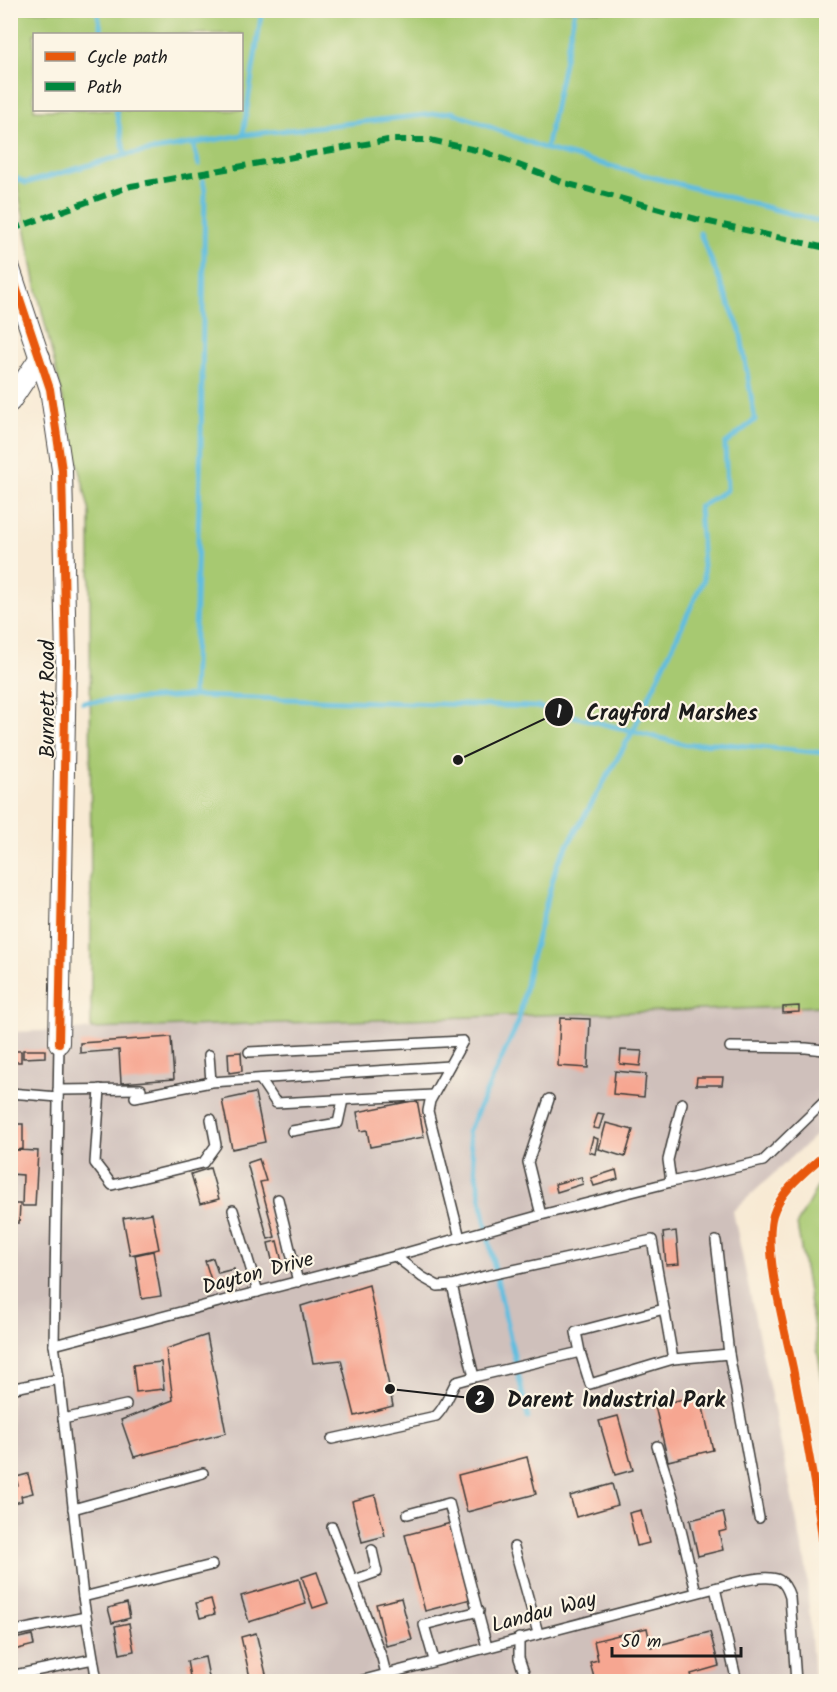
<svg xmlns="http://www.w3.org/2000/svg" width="837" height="1692" font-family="Kalam,sans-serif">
<rect width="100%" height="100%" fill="#fcf5e5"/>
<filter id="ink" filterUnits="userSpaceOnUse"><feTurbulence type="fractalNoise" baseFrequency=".0167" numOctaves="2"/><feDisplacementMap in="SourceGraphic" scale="12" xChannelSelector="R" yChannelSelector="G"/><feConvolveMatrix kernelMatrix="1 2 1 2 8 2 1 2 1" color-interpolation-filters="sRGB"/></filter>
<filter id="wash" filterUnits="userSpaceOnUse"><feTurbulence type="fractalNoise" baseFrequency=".008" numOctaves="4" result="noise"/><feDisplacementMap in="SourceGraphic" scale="24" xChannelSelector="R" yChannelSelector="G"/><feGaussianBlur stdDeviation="1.35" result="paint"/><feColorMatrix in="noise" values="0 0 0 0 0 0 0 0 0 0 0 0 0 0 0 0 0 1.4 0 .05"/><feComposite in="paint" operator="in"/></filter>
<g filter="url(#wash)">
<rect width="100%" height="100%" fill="#f8ead4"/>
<!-- industrial -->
<polygon fill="#cfc0bb" points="826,1006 826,1126 733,1211 806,1566 814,1681 11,1681 10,1032"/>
<!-- green -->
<g fill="#a7c971" stroke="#627246" stroke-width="1.5" fill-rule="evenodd">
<path d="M10 11H826V1006L91 1029 90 513 36 286 11 150ZM34 34H242V110H34Z"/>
<polygon points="826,1177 826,1403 797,1224 820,1182"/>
</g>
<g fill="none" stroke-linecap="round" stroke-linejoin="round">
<!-- stream -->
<g stroke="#61bddf" stroke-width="5">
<polyline points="97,10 102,34"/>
<polyline points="116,110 125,155"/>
<polyline points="243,135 262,10"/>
<polyline points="193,143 199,165"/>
<polyline points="546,149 575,10"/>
<polyline points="10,175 26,183 125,155 243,135 452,112 546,149 826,223"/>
<polyline points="193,696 201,443 205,191 203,180"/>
<polyline points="83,702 193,696 537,707 687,745 714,743 826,753"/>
<polyline points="528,1418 493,1261 468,1132 518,1023 531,959 557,864 633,731 704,579 699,507 727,490 725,444 755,420 740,330 700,233"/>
</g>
</g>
<g id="blocks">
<!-- building -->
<g fill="#f6a691">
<polygon points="799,1006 799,1012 783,1013 783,1007"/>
<polygon points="560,1018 590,1019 588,1068 558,1066"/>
<polygon points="171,1037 174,1079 121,1083 119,1050 80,1053 80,1043"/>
<polygon points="23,1050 45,1050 45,1057 23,1058"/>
<polygon points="621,1050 642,1051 640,1066 620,1064"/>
<rect x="10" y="1051" width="11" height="11"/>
<polygon points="241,1052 242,1071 229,1073 228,1053"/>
<polygon points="615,1071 646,1074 644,1097 613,1094"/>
<polygon points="697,1077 723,1077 722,1085 696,1085"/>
<polygon points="255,1093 265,1142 232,1149 222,1100"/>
<polygon points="417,1100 424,1137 370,1147 367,1130 360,1131 357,1112"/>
<polygon points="598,1113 604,1114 599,1129 593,1128"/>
<polygon points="606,1123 633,1130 625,1157 599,1149"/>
<polygon points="10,1124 23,1124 23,1149 16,1150 38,1151 35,1206 22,1206 23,1175 10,1174"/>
<polygon points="593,1137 598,1139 595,1154 589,1152"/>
<polygon points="259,1159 266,1181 260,1182 275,1237 268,1239 247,1163"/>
<polygon points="210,1168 219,1199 200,1204 191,1174"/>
<polygon points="616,1170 618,1179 594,1186 591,1178"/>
<polygon points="581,1177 583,1184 557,1192 555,1184"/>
<polygon points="14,1204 20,1204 19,1223 13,1223"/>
<polygon points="152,1213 159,1249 130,1255 123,1218"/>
<polygon points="676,1231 679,1264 666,1265 663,1233"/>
<polygon points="277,1241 283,1266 274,1268 268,1243"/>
<polygon points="153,1251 161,1296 142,1299 135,1255"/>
<polygon points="213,1258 218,1273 234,1269 237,1279 213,1286 205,1261"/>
<polygon points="369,1285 393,1406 355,1416 341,1360 313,1363 301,1306"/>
<polygon points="207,1335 226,1433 134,1457 121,1420 173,1400 166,1349"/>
<polygon points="161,1362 164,1389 136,1392 133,1365"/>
<polygon points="700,1395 713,1450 668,1461 655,1406"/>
<polygon points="618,1416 633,1470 615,1475 599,1421"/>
<polygon points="527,1457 536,1494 467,1512 458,1475"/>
<polygon points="14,1473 18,1486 16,1477 28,1474 33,1493 21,1496 22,1501 10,1504 10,1474"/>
<polygon points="612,1484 618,1505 576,1517 570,1496"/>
<polygon points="375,1495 385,1536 362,1542 352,1501"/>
<polygon points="641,1510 649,1543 637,1546 629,1513"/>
<polygon points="723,1512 727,1530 719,1532 723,1550 698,1556 690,1520"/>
<polygon points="451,1523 471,1599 425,1611 405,1535"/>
<polygon points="317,1572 328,1603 313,1608 302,1577"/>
<polygon points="299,1579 306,1604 249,1622 241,1596"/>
<polygon points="401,1598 412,1640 386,1646 376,1604"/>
<polygon points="211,1599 215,1614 200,1618 196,1603"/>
<polygon points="127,1603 130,1618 112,1623 108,1608"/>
<polygon points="129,1623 134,1651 120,1654 115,1626"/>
<polygon points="647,1628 651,1647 710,1632 719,1666 691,1674 693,1682 674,1682 673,1678 660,1682 595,1682 590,1662 598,1660 594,1641"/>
<polygon points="256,1633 267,1678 251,1682 241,1637"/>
<polygon points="32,1635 34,1645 10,1651 10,1640"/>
<polygon points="205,1657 210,1682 191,1682 187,1661"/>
</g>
</g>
</g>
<g filter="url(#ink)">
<use href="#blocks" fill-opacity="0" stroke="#3d3b38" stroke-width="1.5"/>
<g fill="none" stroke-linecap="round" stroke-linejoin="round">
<defs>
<g id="lane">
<polyline points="730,1047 806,1048 824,1050 826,1053"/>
<polyline points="249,1052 463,1041 430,1101 428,1111 460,1238"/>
<polyline points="209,1055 211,1082 449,1066"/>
<polyline points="260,1079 276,1103 433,1095"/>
<polyline points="100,1089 95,1163 112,1185 203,1163 216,1145 211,1119"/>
<polyline points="58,1090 141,1089"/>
<polyline points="10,1093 58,1097"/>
<polyline points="135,1097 211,1082"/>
<polyline points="292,1131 338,1123 343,1100"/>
<polyline points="671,1182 668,1160 682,1103"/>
<polyline points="278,1199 298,1282"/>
<polyline points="233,1210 258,1292"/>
<polyline points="541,1215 528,1162 549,1099"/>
<polyline points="716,1241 729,1354"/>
<polyline points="395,1256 422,1277 438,1286 452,1285 485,1276 652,1240 673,1359"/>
<polyline points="452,1285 474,1377 580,1352 576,1332 664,1309"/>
<polyline points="54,1345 395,1256 541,1215 671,1182 763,1161 826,1100"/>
<polyline points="580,1352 590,1384 673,1359 729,1354 759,1518"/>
<polyline points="59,1379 83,1597 97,1682"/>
<polyline points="10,1389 59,1379 54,1345 59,1043"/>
<polyline points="63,1419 126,1405"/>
<path d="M332 1439 436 1416C446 1406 449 1394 456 1382L474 1377"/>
<polyline points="657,1446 673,1497 696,1592"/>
<polyline points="73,1509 203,1473"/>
<polyline points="408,1514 449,1503 487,1647"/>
<polyline points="332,1527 382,1658 388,1682"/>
<polyline points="514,1547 538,1633"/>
<polyline points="352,1581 377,1572 372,1550"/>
<polyline points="715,1588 737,1682"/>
<polyline points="83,1597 212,1565"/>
<polyline points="10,1632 86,1617"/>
<polyline points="519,1638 519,1658 527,1682"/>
<polyline points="434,1660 424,1625 479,1611"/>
<polyline points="10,1676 93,1659"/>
<path d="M356 1682 715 1588C731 1584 765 1573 779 1580 785 1583 788 1591 790 1597L796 1682"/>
</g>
<g id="street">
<polyline points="10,269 50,389 62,470 66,661 59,1043"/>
<polyline points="10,402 40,357"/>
</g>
</defs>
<!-- lane casing -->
<use href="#lane" stroke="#3d3b38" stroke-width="12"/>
<!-- street casing -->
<use href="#street" stroke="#3d3b38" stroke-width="22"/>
<!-- lane -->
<use href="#lane" stroke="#fff" stroke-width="9"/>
<!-- street -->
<use href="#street" stroke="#fff" stroke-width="20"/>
<!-- quiet -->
<polyline stroke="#00873e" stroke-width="6" stroke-dasharray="12 6" stroke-linecap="butt" points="10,230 131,186 388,140 430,140 485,152 565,183 696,219 826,248"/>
<defs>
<g id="cycleway">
<polyline points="10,269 50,389 62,470 66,661 59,1043"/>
<path d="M826 1153C807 1171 781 1189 773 1215 763 1250 785 1330 793 1368 806 1438 820 1505 826 1576"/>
</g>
</defs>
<!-- cycleway casing -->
<use href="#cycleway" stroke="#fcf5e5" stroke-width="11"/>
<!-- cycleway -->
<use href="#cycleway" stroke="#e8590c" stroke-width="8"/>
</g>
</g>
<g text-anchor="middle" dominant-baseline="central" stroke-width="4.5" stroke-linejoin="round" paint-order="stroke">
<!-- street labels -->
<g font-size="21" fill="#1c1c1c" stroke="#fcf5e5">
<text transform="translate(48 699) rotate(-90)">Burnett Road</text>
<text transform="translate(258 1274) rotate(-15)">Dayton Drive</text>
<text transform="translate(544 1613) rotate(-15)">Landau Way</text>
</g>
</g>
<!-- callouts -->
<path fill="none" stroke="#1c1c1c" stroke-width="2" d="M458 760L559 712M390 1389L480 1399"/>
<g fill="#1c1c1c" stroke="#fcf5e5" stroke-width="2">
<circle cx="458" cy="760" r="6"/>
<circle cx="390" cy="1389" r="6"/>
<circle cx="559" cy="712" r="15"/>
<circle cx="480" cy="1399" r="15"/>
</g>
<g font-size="18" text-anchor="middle" font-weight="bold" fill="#fff">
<text x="559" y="718">1</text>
<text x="480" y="1405">2</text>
</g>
<g font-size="22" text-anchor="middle" font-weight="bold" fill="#1c1c1c" stroke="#fcf5e5" stroke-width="4.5" stroke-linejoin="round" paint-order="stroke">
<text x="672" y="720">Crayford Marshes</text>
<text x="616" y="1407">Darent Industrial Park</text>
</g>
<!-- margin -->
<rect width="837" height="1692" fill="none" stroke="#fcf5e5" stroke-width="36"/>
<!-- legend -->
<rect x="33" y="33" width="210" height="78" fill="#fcf5e5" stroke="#a29e95" stroke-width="1.5"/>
<rect x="45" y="52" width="30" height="9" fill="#e8590c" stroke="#a29e95" stroke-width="1.5"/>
<text x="87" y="63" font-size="18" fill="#1c1c1c">Cycle path</text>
<rect x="45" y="82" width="30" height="9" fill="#00873e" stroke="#a29e95" stroke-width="1.5"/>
<text x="87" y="93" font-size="18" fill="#1c1c1c">Path</text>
<!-- scale -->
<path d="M612 1647v9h129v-9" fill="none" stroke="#1c1c1c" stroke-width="3"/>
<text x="621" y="1647" font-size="18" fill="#1c1c1c" stroke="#fcf5e5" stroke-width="4.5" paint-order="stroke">50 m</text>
</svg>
